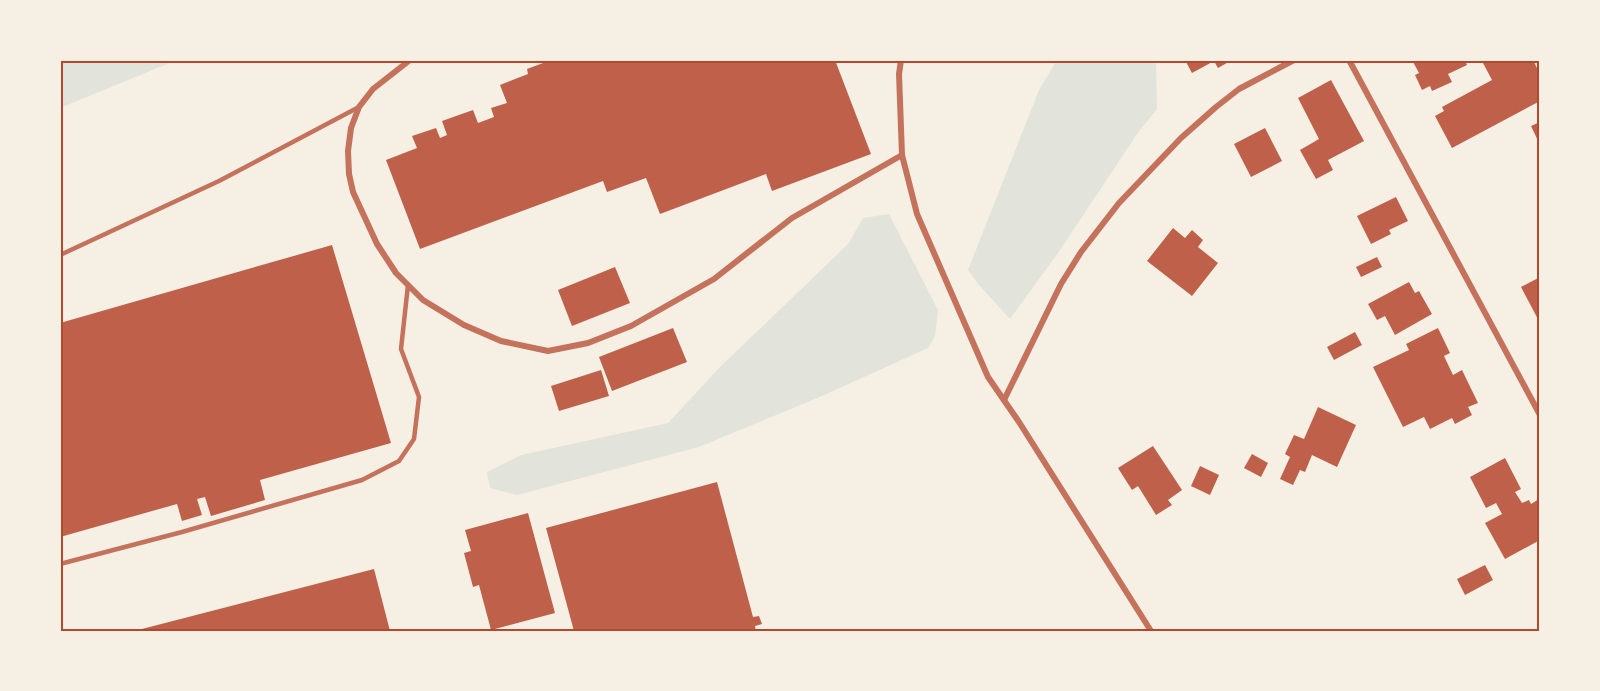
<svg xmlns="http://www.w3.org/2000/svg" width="1600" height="691" font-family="'Alegreya Sans',sans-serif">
<rect width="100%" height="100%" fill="#f6efe4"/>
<!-- green -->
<g fill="#e2e4dc">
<polygon points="60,60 177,60 60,108"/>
<polygon points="1057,60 1156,60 1157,109 1137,134 1058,253 1010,319 978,284 968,270 1039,90"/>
<polygon points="889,214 938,310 935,336 928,348 822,396 699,447 517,495 490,488 487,472 521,455 668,423 719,368 848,244 863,218"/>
</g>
<!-- building -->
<g fill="#bf614a">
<polygon points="551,60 835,60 871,154 772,191 766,174 660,214 646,178 607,192 603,181 420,249 386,160 417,148 412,136 436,128 440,138 447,135 442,121 473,110 478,123 494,117 491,108 507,103 500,85 528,74 527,69"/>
<polygon points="1185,60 1232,60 1218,68 1214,61 1192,73"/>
<polygon points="1412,60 1465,60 1467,65 1448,74 1452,82 1432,91 1430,86 1422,90 1415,75 1419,73"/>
<polygon points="1488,60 1533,60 1540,74 1540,101 1452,148 1435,116 1444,111 1442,107 1492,80 1483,63"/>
<polygon points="1331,80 1364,141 1328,160 1333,170 1316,179 1300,150 1319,139 1298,98"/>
<polygon points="1540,122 1540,145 1531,126"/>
<polygon points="1265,128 1282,161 1251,177 1234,144"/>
<polygon points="1396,197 1408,221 1389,230 1391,234 1371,244 1357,216"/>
<polygon points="1173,228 1185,238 1192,230 1203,240 1198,247 1218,263 1192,296 1147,261"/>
<polygon points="332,245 391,443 260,480 265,500 211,516 205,497 197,499 202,515 182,521 177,504 60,537 60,323"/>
<polygon points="1377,257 1382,267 1361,277 1356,267"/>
<polygon points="615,267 630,303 572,326 558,290"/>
<polygon points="1540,277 1540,323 1521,287"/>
<polygon points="1409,282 1415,293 1419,291 1432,314 1395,335 1385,316 1377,320 1368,304"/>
<polygon points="673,328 687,362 612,391 599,357"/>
<polygon points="1438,328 1450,353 1444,356 1453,375 1462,370 1478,403 1468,407 1472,415 1455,424 1452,418 1430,429 1424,417 1403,427 1373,367 1409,350 1406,344"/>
<polygon points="1355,332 1362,345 1334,360 1327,347"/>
<polygon points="601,370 609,396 559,411 551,386"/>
<polygon points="1318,407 1356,425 1337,467 1312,455 1305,472 1300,470 1293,485 1280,479 1290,457 1285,454 1294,435 1304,439"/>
<polygon points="1153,446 1182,490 1168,500 1172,505 1156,515 1138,486 1132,490 1118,468"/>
<polygon points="1252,454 1268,463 1261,477 1244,468"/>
<polygon points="1505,458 1521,489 1515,492 1522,503 1529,500 1531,504 1539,499 1540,502 1540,540 1505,559 1485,523 1502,514 1496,503 1486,508 1470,477"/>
<polygon points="1200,466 1219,475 1210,495 1191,486"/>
<polygon points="717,482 753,617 759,616 762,624 755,626 756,631 574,631 546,528"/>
<polygon points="528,513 555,613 491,630 479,585 473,587 464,553 471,551 465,530"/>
<polygon points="1485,565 1493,580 1465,595 1457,579"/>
<polygon points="374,569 390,631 138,631 138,630"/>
</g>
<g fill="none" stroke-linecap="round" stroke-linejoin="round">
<!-- service -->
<g stroke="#c5725c" stroke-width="4.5">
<polyline points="60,255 219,181 359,107"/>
<polyline points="60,564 182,532 362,480 399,461 414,439 419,397 401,349 408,285"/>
</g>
<!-- minor -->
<g stroke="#c5725c" stroke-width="6">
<polyline points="410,60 373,89 359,107 351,128 348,151 349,174 353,192 377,244 396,273 423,300 464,325 501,341 548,351 588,343 631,326 714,279 792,218 902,155"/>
<polyline points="901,60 899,74 902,155 917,214 988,377 1019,422 1151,631"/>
<polyline points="1349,60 1540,415"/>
<polyline points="1004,400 1061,284 1081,252 1119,203 1181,138 1216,107 1239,89 1294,60"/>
</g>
</g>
<!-- border -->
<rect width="1600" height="691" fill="none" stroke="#f6efe4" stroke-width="123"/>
<rect x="62" y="62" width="1476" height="568" fill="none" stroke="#b5482f" stroke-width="2"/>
</svg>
